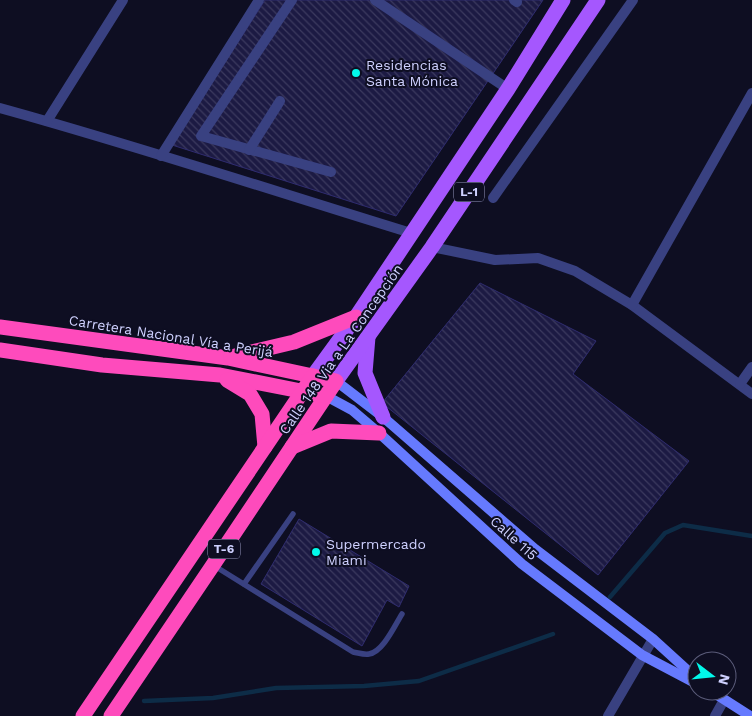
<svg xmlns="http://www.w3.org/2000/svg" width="752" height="716" font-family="'Work Sans',sans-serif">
<defs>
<pattern id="building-back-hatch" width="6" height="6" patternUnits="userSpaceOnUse" patternTransform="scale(1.25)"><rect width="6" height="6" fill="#1c1a43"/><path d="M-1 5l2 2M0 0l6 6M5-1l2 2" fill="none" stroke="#3c3a5f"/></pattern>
</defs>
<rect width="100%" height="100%" fill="#0e0e22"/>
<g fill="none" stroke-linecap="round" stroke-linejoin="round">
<!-- stream -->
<g stroke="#0d2c47" stroke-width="4.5">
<polyline points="610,597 665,533 683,525 752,536"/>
<polyline points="144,701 213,698 276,688 364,686 419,681 553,634"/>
</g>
</g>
<!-- building -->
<g fill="url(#building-back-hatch)" stroke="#2f2c6f">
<polygon points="265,0 543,0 396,216 172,145"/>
<polygon points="480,283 596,341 573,374 689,461 598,575 382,403"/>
<polygon points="299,519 409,586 399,607 387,600 362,646 261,584"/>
</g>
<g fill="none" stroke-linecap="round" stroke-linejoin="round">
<!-- lane -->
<g stroke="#394181" stroke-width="5.5">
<path d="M213 565 353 652C359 653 364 655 369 654 383 652 395 625 402 614"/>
<polyline points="244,584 293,514"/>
</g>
<!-- street -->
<g stroke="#394181" stroke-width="10">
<polyline points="292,0 201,136 331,172"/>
<polyline points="375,0 508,89"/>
<polyline points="514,0 517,2"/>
<path d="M0 108C138 146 274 191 411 233"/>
<polyline points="47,121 123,0"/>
<polyline points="249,150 280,101"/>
<polyline points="161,156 259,0"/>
<polyline points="493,198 633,0"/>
<polyline points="432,247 495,260 538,258 575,271 632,305 752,394"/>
<polyline points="632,305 752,93"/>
<polyline points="740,384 752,367"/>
<polyline points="608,716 653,639"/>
<polyline points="715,716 724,700"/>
</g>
<!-- secondary -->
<g stroke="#667afe" stroke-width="10">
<polyline points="336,381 383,417 535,549 653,639 697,679"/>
<polyline points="326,396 352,410 379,433 522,564 642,655 697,684"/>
<polyline points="711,691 750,716"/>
</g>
<!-- primary -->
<g stroke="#a557fe" stroke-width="15">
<polyline points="368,337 365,373 383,417"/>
<polyline points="313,376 356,317 508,89 563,0"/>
<polyline points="336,381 432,247 598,0"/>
</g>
<!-- highway -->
<g stroke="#fe4bbc" stroke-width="15">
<polyline points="0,327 228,358 336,381 213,565 111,716"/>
<polyline points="0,350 102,365 220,375 326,396"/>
<polyline points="231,357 294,342 356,317"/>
<polyline points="227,380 250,394 262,414 265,447"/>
<polyline points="292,447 331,431 379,433"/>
<polyline points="83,716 313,376"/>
</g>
</g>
<!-- markers -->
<g fill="#02f8ea" stroke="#0e0e22" stroke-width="2">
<circle cx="356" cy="73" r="5"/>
<circle cx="316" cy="552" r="5"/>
</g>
<g text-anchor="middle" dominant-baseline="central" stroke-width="4" stroke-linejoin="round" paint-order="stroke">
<!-- shield labels -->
<g fill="#0e0e22" stroke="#9596bd" stroke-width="1">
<rect x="454" y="182.5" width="30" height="19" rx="4"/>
<rect x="208" y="539.5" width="32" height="19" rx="4"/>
</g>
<g font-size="12" font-weight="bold" fill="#cfd1ff">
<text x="469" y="192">L-1</text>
<text x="224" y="549">T-6</text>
</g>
<!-- poi labels -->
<g font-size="14" fill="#cfd1ff" stroke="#0e0e22" text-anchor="start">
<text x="366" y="65">Residencias<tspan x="366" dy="16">Santa Mónica</tspan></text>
<text x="326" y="544">Supermercado<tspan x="326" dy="16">Miami</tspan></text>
</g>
<!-- street labels -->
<g font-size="14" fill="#cfd1ff" stroke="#0e0e22">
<text transform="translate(171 336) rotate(9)">Carretera Nacional Vía a Perijá</text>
<text transform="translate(341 349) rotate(-55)">Calle 148 Via a La Concepción</text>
<text transform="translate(514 538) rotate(42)">Calle 115</text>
</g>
</g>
<!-- north arrow -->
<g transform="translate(712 676) rotate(106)"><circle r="24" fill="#0e0e22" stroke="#5b5c7a"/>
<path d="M0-4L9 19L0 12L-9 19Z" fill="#02f8ea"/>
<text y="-8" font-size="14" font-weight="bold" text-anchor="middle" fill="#cfd1ff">N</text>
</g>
</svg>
